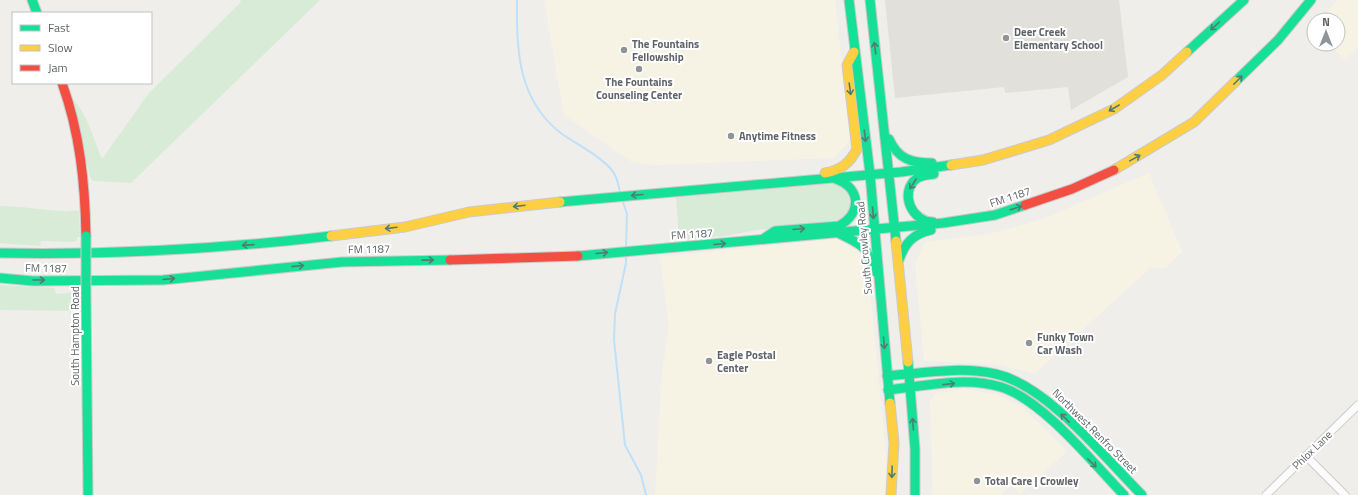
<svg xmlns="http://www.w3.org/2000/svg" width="1358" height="495" font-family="'Titillium Web',sans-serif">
<rect width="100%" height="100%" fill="#efeeea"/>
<!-- commercial -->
<g fill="#f7f3e4">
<polygon points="544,0 835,0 850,140 834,158 654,165 632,162 564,115"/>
<polygon points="1338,0 1358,0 1358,47 1345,60 1329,44 1338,44 1338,20 1319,20"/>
<polygon points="1149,173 1182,252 1165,268 1150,268 1035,373 995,364 924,361 915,264 925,242 989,234 1043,219"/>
<polygon points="836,239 855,244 864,253 868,268 886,454 885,495 655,495 662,372 669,327 660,257"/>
<polygon points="964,389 996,394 1021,406 1067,451 1020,494 1011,485 1000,495 933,495 930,401 937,393"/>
</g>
<!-- education -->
<polygon fill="#e2e0da" points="885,0 1119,0 1128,77 1071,110 1068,87 1005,93 1004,87 895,98"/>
<!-- green -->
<g fill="#d8ebd6">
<path d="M240 0H320L131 183 93 181 90 177 72 98C88 115 93 138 102 159L149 93 241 2Z"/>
<path d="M838 182C853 196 855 202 845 219L832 223 756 230 725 236 679 240 676 196Z"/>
<path d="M0 206C21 206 42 210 63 211 69 212 74 209 79 211L80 237H77V240L74 242 41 241 40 246 0 243Z"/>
<polygon points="0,285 54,288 56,294 79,292 78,311 0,310"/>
</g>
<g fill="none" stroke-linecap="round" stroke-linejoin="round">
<!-- stream -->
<g stroke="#bfe0f9" stroke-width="2">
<path d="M517 0C516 50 518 101 562 134 576 144 608 160 615 175 618 181 619 187 620 193"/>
<polyline points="622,199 627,214 626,248"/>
<polyline points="626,254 626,263 615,314 614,340 625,445 641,475 646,495"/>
</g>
<defs>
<g id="street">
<polyline points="1306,456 1345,495"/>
<polyline points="1266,495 1358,405"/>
</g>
<g id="fast">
<polyline points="32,0 37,13"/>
<polyline points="849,0 870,174 890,403"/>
<polyline points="870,0 896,241"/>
<polyline points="1187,52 1244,0"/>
<polyline points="1236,81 1278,40 1311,0"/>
<path d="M889 139C898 159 911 163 932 163"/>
<polyline points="560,202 901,172 951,165"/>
<path d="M933 222C912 222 899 193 916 179 921 175 928 175 934 174"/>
<path d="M840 234C865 246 865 246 876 272"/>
<path d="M763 239 775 231 839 226C862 213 861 188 836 179"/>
<path d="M0 253C110 255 222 249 331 236"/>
<polyline points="578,256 943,223 995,215 1025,205"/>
<path d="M899 260C905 243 913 234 931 230"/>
<polyline points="0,278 33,281 163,280 342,262 450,260"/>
<polyline points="86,292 88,495"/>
<polyline points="908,362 915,449 915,495"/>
<path d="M887 376C923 373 961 366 996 374 1048 386 1104 457 1142 495"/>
<path d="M888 390C924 386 965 376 1001 387 1043 400 1093 463 1124 495"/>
</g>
<g id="slow">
<polyline points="951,165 983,160 1049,140 1114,109 1162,75 1187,52"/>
<polyline points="1114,170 1194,122 1236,81"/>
<path d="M825 173C841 170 850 163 857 149L847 65 854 52"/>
<polyline points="331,236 405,227 469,212 560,202"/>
<polyline points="896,241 908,362"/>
<polyline points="890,403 894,443 891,495"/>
</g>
<g id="jam">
<path d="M62 83C80 133 85 183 86 236"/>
<polyline points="1025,205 1072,189 1114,170"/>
<polyline points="450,260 578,256"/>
</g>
</defs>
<!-- street casing -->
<use href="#street" stroke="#cbcccc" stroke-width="9"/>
<!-- fast casing -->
<use href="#fast" stroke="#cacacb" stroke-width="11"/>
<!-- slow casing -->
<use href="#slow" stroke="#cacacb" stroke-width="11"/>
<!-- jam casing -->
<use href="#jam" stroke="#cacacb" stroke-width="11"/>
<!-- street -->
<use href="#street" stroke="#fdfcfc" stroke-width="7"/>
<!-- fast -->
<use href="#fast" stroke="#16e098" stroke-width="9"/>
<!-- slow -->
<use href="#slow" stroke="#ffcf43" stroke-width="9"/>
<!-- jam -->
<use href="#jam" stroke="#f24e42" stroke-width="9"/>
<defs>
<polyline id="fast-bridge" points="86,236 86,292"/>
</defs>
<!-- fast-bridge casing -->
<use href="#fast-bridge" stroke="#cacacb" stroke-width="11" stroke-linecap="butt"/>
<!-- fast-bridge -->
<use href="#fast-bridge" stroke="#16e098" stroke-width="9"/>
</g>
<!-- one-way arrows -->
<defs><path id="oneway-shaft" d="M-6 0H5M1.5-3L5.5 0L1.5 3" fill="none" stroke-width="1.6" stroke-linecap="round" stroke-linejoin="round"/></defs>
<g stroke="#507c72">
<use href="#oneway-shaft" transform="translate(1215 26) rotate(138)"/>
<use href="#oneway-shaft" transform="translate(875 48) rotate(-97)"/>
<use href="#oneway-shaft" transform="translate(1238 80) rotate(-45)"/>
<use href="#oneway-shaft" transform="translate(850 89) rotate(82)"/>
<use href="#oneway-shaft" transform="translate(1114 108) rotate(150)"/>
<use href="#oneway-shaft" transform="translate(865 136) rotate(83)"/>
<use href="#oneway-shaft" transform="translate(1135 158) rotate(-29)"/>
<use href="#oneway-shaft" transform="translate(913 184) rotate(123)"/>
<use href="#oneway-shaft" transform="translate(637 195) rotate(175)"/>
<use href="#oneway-shaft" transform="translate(519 206) rotate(173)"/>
<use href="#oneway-shaft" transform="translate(1016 208) rotate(-18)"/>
<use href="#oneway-shaft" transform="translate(873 213) rotate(85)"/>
<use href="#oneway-shaft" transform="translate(391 228) rotate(173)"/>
<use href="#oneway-shaft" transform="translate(799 229) rotate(-5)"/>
<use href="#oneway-shaft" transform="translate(720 244) rotate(-5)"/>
<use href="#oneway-shaft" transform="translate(248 245) rotate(176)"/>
<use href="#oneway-shaft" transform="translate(602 253) rotate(-5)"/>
<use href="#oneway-shaft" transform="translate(428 260) rotate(-1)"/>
<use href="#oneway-shaft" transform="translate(298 266) rotate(-6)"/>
<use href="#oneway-shaft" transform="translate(169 279) rotate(-5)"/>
<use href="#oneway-shaft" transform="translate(39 280)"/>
<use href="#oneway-shaft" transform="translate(884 343) rotate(85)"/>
<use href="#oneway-shaft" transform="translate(949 384) rotate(-6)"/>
<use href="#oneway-shaft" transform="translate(1065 418) rotate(-136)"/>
<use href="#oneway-shaft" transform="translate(913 424) rotate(-94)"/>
<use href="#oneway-shaft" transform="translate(1092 463) rotate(45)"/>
<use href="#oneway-shaft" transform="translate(892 472) rotate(92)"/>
</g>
<!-- markers -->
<g fill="#919496" stroke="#fff" stroke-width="1.5">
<circle cx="1006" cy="38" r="4"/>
<circle cx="624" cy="50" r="4"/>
<circle cx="639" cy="69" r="4"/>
<circle cx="731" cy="136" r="4"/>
<circle cx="1029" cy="343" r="4"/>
<circle cx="709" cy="361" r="4"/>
<circle cx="977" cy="481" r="4"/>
</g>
<g text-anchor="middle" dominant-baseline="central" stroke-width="4" stroke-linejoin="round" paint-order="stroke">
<!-- poi labels -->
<g font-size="11" font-weight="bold" fill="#5f6368" stroke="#fff" text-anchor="start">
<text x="1014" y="32">Deer Creek<tspan x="1014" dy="13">Elementary School</tspan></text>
<text x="632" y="44">The Fountains<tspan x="632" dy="13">Fellowship</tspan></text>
<text x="639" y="82" text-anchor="middle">The Fountains<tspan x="639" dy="13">Counseling Center</tspan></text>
<text x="739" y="136">Anytime Fitness</text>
<text x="1037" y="337">Funky Town<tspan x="1037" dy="13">Car Wash</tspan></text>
<text x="717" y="355">Eagle Postal<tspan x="717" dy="13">Center</tspan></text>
<text x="985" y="481">Total Care | Crowley</text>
</g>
<!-- street labels -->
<g font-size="11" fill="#5f6368" stroke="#fff">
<text transform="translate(1010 197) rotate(-18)">FM 1187</text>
<text transform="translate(692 234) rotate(-4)">FM 1187</text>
<text transform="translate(864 248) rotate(-95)">South Crowley Road</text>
<text transform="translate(369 249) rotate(-1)">FM 1187</text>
<text transform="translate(46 268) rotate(1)">FM 1187</text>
<text transform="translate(75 336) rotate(-90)">South Hampton Road</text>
<text transform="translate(1095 431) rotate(45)">Northwest Renfro Street</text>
<text transform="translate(1312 450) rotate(-44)">Phlox Lane</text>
</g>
</g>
<!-- legend -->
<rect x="12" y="12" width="140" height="72" fill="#ffffff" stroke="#bfc1c3"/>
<rect x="20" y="25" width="20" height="6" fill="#16e098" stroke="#bfc1c3"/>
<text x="48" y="32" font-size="12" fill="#5f6368">Fast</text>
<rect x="20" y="45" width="20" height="6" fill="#ffcf43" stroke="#bfc1c3"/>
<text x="48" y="52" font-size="12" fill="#5f6368">Slow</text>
<rect x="20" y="65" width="20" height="6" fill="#f24e42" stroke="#bfc1c3"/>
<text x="48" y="72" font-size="12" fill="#5f6368">Jam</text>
<!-- north arrow -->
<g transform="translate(1326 32)"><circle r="19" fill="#ffffff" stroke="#bfc1c3"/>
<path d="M0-3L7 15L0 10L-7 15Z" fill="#919496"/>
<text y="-6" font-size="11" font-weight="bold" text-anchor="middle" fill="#5f6368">N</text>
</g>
</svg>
